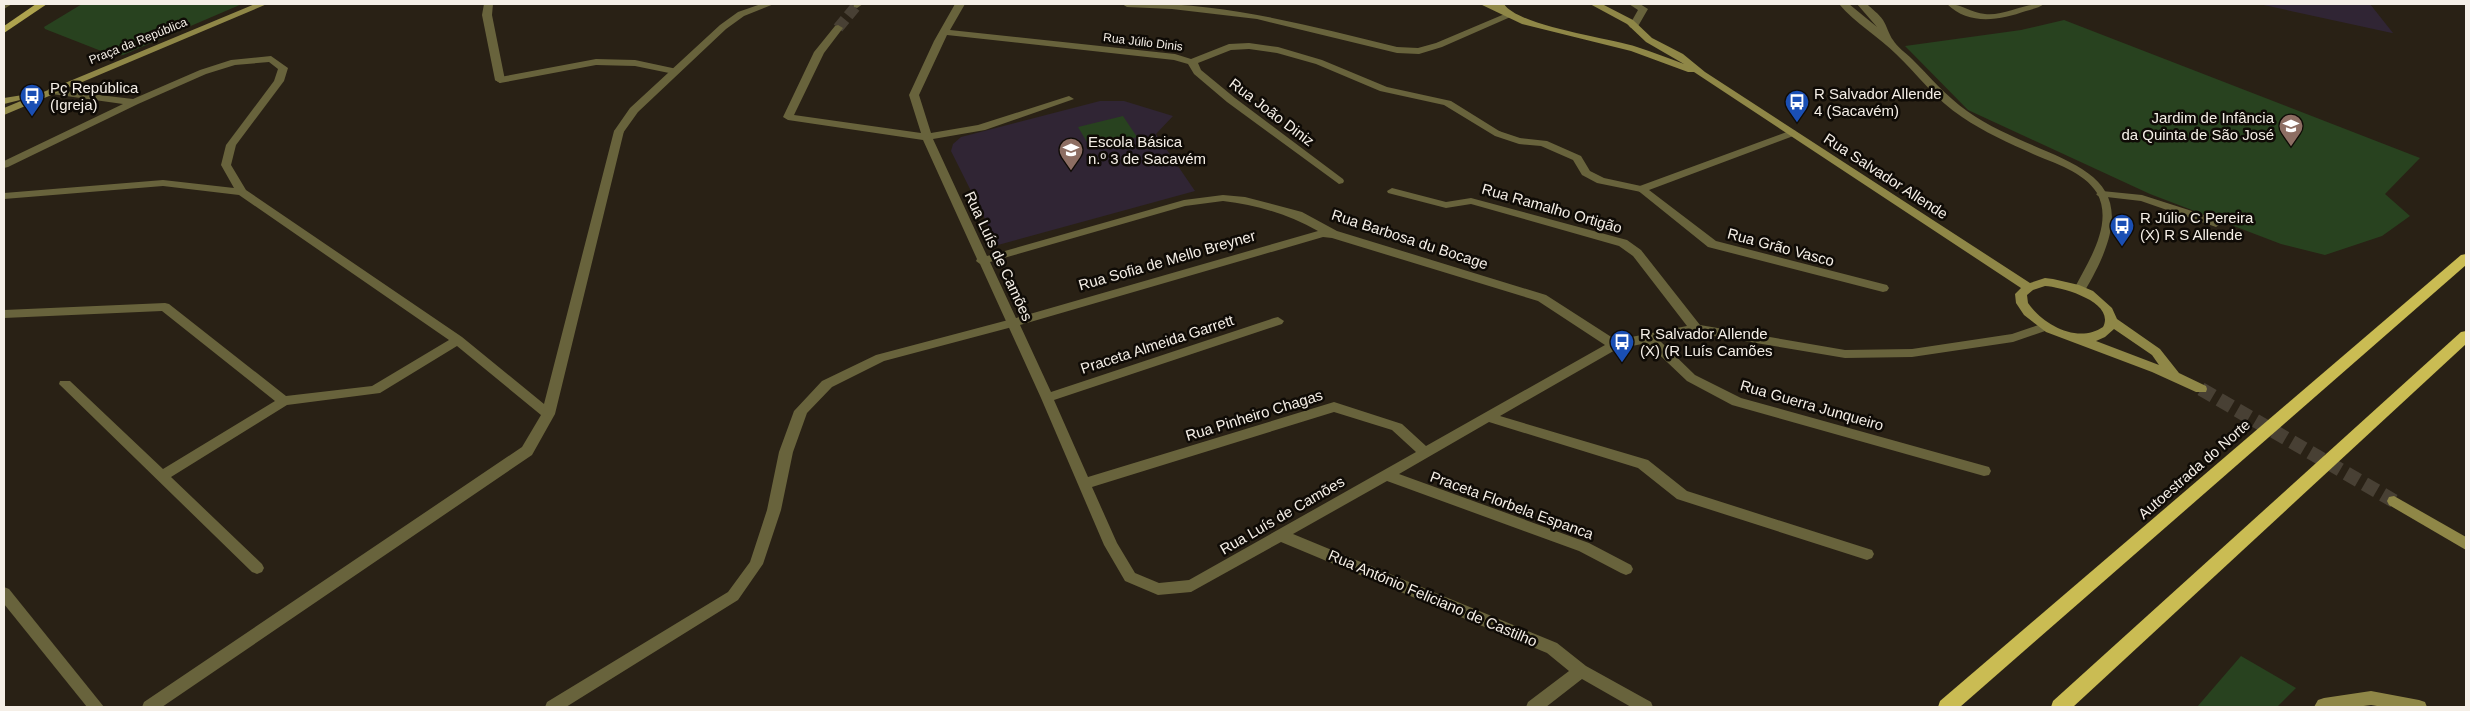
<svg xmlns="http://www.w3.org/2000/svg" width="2470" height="711" font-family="Helvetica,sans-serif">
<rect width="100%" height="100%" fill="#292115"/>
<!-- education -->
<g fill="#302534">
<polygon points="2259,4 2370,4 2393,33 2392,33"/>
<polygon points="1100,101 1124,101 1173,116 1156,134 1195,191 998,245 951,151 953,144 961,137"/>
</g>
<!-- green -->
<g fill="#28421f">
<polygon points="82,4 242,4 123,55 114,56 45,29 44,27"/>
<polygon points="2064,20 2420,158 2385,194 2410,216 2382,236 2325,255 2281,244 2150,194 1968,110 1905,46 2021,30"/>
<polygon points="1123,116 1137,137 1091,149 1078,127"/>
<polygon points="2241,656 2296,688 2277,707 2197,707"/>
</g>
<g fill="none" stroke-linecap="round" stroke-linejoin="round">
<!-- street-tunnel -->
<polyline stroke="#484034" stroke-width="11" stroke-dasharray="11 5" stroke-linecap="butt" points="838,28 857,5"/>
<!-- secondary-tunnel -->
<polyline stroke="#484034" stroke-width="14" stroke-dasharray="14 7" stroke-linecap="butt" points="2201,389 2394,501"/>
<!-- lane -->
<g fill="#68633c" fill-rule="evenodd">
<polygon points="4,4 12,4 4,9"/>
<polygon points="1629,4 1640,4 1648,9 1637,28 1631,28 1629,26 1638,10"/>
<polygon points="271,56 288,68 284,81 236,145 231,165 246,190 462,337 544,404 614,131 619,128 624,131 555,414 532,455 162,707 142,707 144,702 522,447 541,415 457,346 380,393 287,405 171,477 262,564 264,568 262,572 257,574 252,572 59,384 60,381 70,381 163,469 275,401 162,311 4,318 4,310 165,303 169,304 286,396 372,386 449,340 239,195 163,186 4,199 4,193 163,180 234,188 221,165 226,145 274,81 278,69 269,62 235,65 206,74 138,104 8,167 4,168 4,161 123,104 52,94 48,93 48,89 133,99 200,70 231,60"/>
<polygon points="596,59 635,60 677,69 679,71 674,74 635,66 596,65 500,83 495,80 500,77"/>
<polygon points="1499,131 1520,138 1547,141 1581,156 1590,171 1604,178 1641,186 1646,189 1641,192 1597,183 1582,175 1573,160 1541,146 1519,144 1495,136 1495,132"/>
<polygon points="2102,191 2142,195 2220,220 2222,223 2216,227 2141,201 2098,196 2096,194"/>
<polygon points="1012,319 1018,323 1016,326 884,361 832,387 807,413 793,452 781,510 763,564 738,600 566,707 545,707 547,702 728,592 750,562 767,510 779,452 794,411 822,381 876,355"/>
<polygon points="4,587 9,589 104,707 87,707 4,604"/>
</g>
<!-- street -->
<g fill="#68633c" fill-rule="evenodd">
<polygon points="484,4 493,4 492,15 505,80 500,83 495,80 482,15"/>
<polygon points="761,4 774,4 744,16 726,29 638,112 623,133 615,133 614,131 630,108 720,25 738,12"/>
<polygon points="853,4 863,4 857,8 854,7"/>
<path d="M955 4H965L950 30 1175 54 1191 59 1229 44 1249 43 1278 47 1322 60 1387 87 1451 101 1504 134 1503 136H1495L1444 105 1380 91 1316 64 1277 53 1249 49 1231 50 1198 63 1201 70 1235 98 1343 179 1344 181 1343 183 1339 184 1227 102 1194 74 1188 64 1174 60 947 35 919 95 931 133 978 125 1069 96 1074 99 985 130 933 139 987 256 1184 200 1223 195 1245 197 1302 212 1337 231 1546 295 1616 340 1687 326 1633 256 1619 246 1471 204 1446 208 1388 193 1387 191 1392 188 1446 202 1471 198 1627 240 1641 250 1700 325 1845 350 1912 349 2012 334 2044 323 2050 327 2048 330 2013 342 1912 357 1845 358 1696 333 1659 340 1695 375 1741 398 1989 467 1991 471 1989 475 1984 476 1732 405 1687 381 1647 343 1617 349 1500 416 1648 460 1687 491 1872 550 1874 554 1872 558 1867 560 1677 499 1638 468 1489 422 1399 474 1589 543 1631 565 1633 569 1631 573 1626 575 1621 573 1579 551 1387 481 1293 534 1557 643 1586 666 1651 702 1653 707H1631L1582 679 1546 707H1526L1528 702 1569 671 1547 653 1281 542 1191 592 1158 595 1125 581 1104 545 1041 398 980 264 976 261 977 259 923 140 788 120 783 117 814 52 835 26 838 25 843 28 824 53 794 115 921 133 909 95 934 41ZM1223 201C1257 205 1288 214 1318 231L1016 318 990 262 1185 206ZM1323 237 1332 238 1538 301 1605 345 1426 446 1402 424 1334 402 1088 477 1054 400 1282 324 1284 321 1278 317 1274 318 1051 392 1020 325ZM1334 412 1392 430 1416 452 1189 580 1159 583 1135 573 1117 543 1092 487Z"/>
<path d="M1122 4C1216 0 1307 25 1397 47L1418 48 1436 43 1507 13 1510 12 1515 15 1442 47 1419 54 1397 53 1257 19 1172 9 1127 7Z"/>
<path d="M1839 4H1849L1877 27 1857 4H1867C1872 9 1879 14 1883 20 1887 26 1889 35 1893 40 1897 47 1906 53 1912 59 1930 77 1946 96 1967 111 2049 169 2166 156 2084 292L2080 293 2074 289C2088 262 2114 224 2097 193 2084 172 2054 163 2033 154 2009 143 1984 132 1962 117 1936 100 1918 75 1896 54 1879 37 1855 23 1839 4Z"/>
<path d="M1947 4C1961 3 1971 13 1985 14 2005 16 2023 3 2044 4 2039 8 2032 9 2026 11 2000 20 1969 26 1947 4Z"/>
<polygon points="1792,130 1796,131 1796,135 1649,190 1716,241 1887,285 1889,288 1887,291 1883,292 1708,247 1636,189 1637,187"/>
</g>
<!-- secondary -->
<g fill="#8f8747" fill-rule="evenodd">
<polygon points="255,4 267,4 4,115 4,108 28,98 4,104 4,98 29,94 29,98"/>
<path d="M1480 4H1504C1518 26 1609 38 1637 47 1653 52 1668 58 1684 64L1646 42 1627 24 1590 4H1602L1633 20 1652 38 1683 54 1705 72 2030 283 2045 278 2053 279 2079 285 2093 291 2112 308 2117 319 2160 349 2179 373 2206 386 2207 389 2206 392H2196L2152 372 2046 332 2024 315 2016 303 2015 294 2021 288 1694 72H1688L1631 51 1522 24ZM2045 286C2062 287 2116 302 2103 327 2078 344 2043 325 2028 303L2027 295 2033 290ZM2114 329 2152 355 2159 365 2096 341 2105 337Z"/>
<polygon points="2394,496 2466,537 2466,550 2389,505 2387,501 2389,497"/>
<polygon points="2371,691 2419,700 2425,702 2427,707 2383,707 2371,705 2356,707 2314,707 2318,700 2324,698"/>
</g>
<!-- primary -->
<polygon fill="#aea34e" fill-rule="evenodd" points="36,4 47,4 4,33 4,26"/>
<!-- highway -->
<g fill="#cabc53" fill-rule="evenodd">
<polygon points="2466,254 2466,265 1960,707 1938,707 1940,701 2461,255"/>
<polygon points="2466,331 2466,344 2073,707 2051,707 2053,701 2461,332"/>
</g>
</g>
<!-- icons -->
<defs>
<symbol id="bus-pin" viewBox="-11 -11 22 30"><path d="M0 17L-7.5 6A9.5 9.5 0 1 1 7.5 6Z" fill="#1a4fb4" stroke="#0f0b06"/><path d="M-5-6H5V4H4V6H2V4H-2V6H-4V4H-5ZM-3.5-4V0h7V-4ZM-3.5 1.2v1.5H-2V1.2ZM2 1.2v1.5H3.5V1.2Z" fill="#fff"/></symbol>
<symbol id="school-pin" viewBox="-11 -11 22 30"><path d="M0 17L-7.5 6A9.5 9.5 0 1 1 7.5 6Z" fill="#8d6e63" stroke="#0f0b06"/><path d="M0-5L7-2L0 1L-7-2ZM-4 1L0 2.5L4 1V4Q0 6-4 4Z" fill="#fff"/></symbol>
</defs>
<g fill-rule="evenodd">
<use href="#bus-pin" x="18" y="82" width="28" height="38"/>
<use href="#bus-pin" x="1783" y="88" width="28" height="38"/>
<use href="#school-pin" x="2277" y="112" width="28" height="38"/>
<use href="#school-pin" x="1057" y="136" width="28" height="38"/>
<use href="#bus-pin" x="2108" y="212" width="28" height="38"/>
<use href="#bus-pin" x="1608" y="328" width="28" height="38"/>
</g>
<g text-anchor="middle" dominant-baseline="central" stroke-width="5" stroke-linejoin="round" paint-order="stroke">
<!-- far-street labels -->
<g font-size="12" fill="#f5efe7" stroke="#0f0b06">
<text transform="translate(138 41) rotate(-22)">Praça da República</text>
<text transform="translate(1143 42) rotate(7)">Rua Júlio Dinis</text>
</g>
<!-- poi labels -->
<g font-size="15" fill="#f5efe7" stroke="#0f0b06" text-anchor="start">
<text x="50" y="87">Pç República<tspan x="50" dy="17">(Igreja)</tspan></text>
<text x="1814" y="93">R Salvador Allende<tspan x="1814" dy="17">4 (Sacavém)</tspan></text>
<text x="2274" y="117" text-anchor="end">Jardim de Infância<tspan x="2274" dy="17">da Quinta de São José</tspan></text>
<text x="1088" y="141">Escola Básica<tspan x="1088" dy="17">n.º 3 de Sacavém</tspan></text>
<text x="2140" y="217">R Júlio C Pereira<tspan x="2140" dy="17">(X) R S Allende</tspan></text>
<text x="1640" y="333">R Salvador Allende<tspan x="1640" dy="17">(X) (R Luís Camões</tspan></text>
</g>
<!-- street labels -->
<g font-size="15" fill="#f5efe7" stroke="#0f0b06">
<text transform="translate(1272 112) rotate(37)">Rua João Diniz</text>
<text transform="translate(1886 176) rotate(33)">Rua Salvador Allende</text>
<text transform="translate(1552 208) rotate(16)">Rua Ramalho Ortigão</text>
<text transform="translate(1410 239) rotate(18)">Rua Barbosa du Bocage</text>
<text transform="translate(1781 247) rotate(15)">Rua Grão Vasco</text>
<text transform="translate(999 256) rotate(65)">Rua Luís de Camões</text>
<text transform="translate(1167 260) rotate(-16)">Rua Sofia de Mello Breyner</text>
<text transform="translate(1157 344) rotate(-18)">Praceta Almeida Garrett</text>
<text transform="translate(1812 405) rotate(16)">Rua Guerra Junqueiro</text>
<text transform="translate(1254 415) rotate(-17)">Rua Pinheiro Chagas</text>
<text transform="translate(2194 469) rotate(-41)">Autoestrada do Norte</text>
<text transform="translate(1512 505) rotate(20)">Praceta Florbela Espanca</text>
<text transform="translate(1282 515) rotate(-30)">Rua Luís de Camões</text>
<text transform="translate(1433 598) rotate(23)">Rua António Feliciano de Castilho</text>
</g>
</g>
<!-- border -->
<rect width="2470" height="711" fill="none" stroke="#f5efe7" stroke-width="10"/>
</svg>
